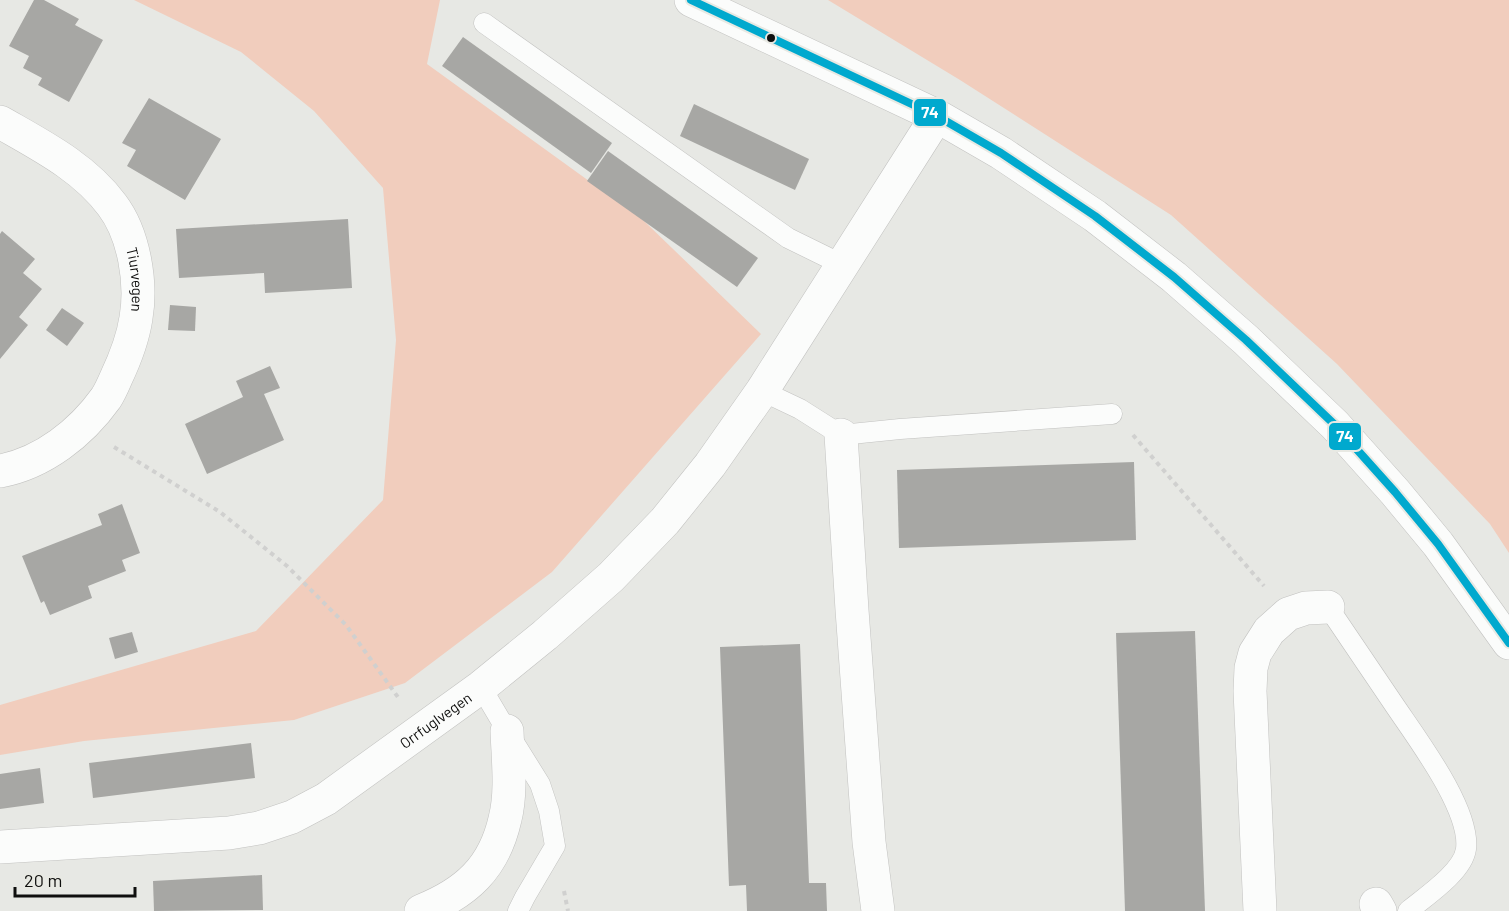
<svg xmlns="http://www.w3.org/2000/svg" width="1509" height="911" font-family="Barlow,sans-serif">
<rect width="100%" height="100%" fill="#e7e8e4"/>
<!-- green -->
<g fill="#f1cdbd">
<polygon points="134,0 440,0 427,64 643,220 761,334 552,572 405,683 294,720 84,741 0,755 0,705 256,631 383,500 396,340 383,188 314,111 241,52"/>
<polygon points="828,0 1509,0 1509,553 1490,524 1337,364 1171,215 960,80"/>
</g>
<!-- building -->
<g fill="#a7a7a4">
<polygon points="34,0 44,0 79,19 75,25 103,40 69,102 38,85 42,78 23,68 29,56 9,46"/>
<polygon points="463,37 612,143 591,173 442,66"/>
<polygon points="149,98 221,139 185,200 127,166 136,150 122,143"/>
<polygon points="694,104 809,159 795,190 680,136"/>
<polygon points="608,151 758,258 737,287 587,181"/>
<polygon points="348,219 352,288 265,293 264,273 179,278 176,229"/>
<polygon points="2,231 35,259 23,273 42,289 19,317 28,325 0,359 0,234"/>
<polygon points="170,305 196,307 195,331 168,330"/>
<polygon points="62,308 84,323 67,346 46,330"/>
<polygon points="270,366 280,388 264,394 284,440 207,474 185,424 243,397 236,381"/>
<polygon points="1134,462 1136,540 899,548 897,470"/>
<polygon points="122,504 140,553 122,560 126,571 88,586 92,598 50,615 44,601 41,603 22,556 102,525 98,514"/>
<polygon points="1195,631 1205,911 1125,911 1116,633"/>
<polygon points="132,632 138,652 115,659 109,638"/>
<polygon points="800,644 809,883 826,883 827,911 747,911 746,885 729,886 720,647"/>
<polygon points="251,743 255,778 93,798 89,763"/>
<polygon points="40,768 44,803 0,809 0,774"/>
<polygon points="262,875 263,910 154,911 153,881"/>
</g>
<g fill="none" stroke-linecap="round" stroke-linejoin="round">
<defs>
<g id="service">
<polyline points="484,23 788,238 843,265"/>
<polyline points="762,391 800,409 841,435 900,429 1112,414"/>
<path d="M1328 607C1350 639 1371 671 1393 703 1415 736 1471 809 1466 849 1463 872 1425 897 1408 911"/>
<polyline points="481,687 507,731 540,784 549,811 555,846 525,897 518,911"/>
</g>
<g id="minor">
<path id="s1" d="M0 122C40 145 84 167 112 205 134 234 142 282 136 318 133 338 125 359 116 378 113 385 110 392 106 398 81 433 43 463 0 471"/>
<polyline points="841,435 852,610 869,842 878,911"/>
<path id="s2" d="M0 847 229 833 259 828 292 817 326 799 481 687 545 635 611 577 665 521 710 465 762 391 937 116"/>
<polyline points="1376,904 1380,911"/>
<path d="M421 911C466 893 494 868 505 819 512 792 508 759 507 731"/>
<polyline points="1260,911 1250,691 1251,668 1255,653 1269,631 1288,614 1306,608 1328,607"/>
</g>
<polyline id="tertiary" points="691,0 937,116 1001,153 1095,216 1174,277 1246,340 1335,425 1395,492 1438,544 1509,643"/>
</defs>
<!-- service casing -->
<use href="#service" stroke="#c2c2c0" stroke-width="21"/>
<!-- minor casing -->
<use href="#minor" stroke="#c2c2c0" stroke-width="34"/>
<!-- tertiary casing -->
<use href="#tertiary" stroke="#c2c2c0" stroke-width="34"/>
<!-- path -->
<g stroke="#d0d0cf" stroke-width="4" stroke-dasharray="4.5 4.5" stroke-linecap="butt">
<polyline points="1133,435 1264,586"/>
<polyline points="114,447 220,512 287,566 346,625 400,700"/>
<polyline points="564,891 568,911"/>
</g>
<!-- service -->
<use href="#service" stroke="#fbfcfb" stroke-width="20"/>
<!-- minor -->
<use href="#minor" stroke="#fbfcfb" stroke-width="33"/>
<!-- tertiary -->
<use href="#tertiary" stroke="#fbfcfb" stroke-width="33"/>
<defs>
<polyline id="bus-1" points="691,0 937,116 1001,153 1095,216 1174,277 1246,340 1335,425 1395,492 1438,544 1509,643"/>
</defs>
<!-- bus-1 casing -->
<use href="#bus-1" stroke="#e8e9e3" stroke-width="12"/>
<!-- bus-1 -->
<use href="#bus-1" stroke="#00a9ce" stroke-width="8"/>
</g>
<!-- markers -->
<circle fill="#0f0f0e" stroke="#e8e9e3" stroke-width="2" cx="771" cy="38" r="5"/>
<g text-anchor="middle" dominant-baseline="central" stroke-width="4.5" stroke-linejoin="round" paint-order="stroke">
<!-- street labels -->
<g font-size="15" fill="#0f0f0e" stroke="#e8e9e3">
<text stroke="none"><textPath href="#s1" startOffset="220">Tiurvegen</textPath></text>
<text stroke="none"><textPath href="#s2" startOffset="468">Orrfuglvegen</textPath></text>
</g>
</g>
<g stroke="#e8e9e3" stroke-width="2">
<rect x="913" y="98" width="34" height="29" rx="6" fill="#00a9ce"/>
<rect x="1328" y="422" width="34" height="29" rx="6" fill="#00a9ce"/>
</g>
<g font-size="16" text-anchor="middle" font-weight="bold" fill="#fff">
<text x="930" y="118">74</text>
<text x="1345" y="442">74</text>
</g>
<!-- scale -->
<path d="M15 887v9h120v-9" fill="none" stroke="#0f0f0e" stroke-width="3"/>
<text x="24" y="887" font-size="18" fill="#0f0f0e" stroke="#e8e9e3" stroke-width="4.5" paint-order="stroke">20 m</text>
</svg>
